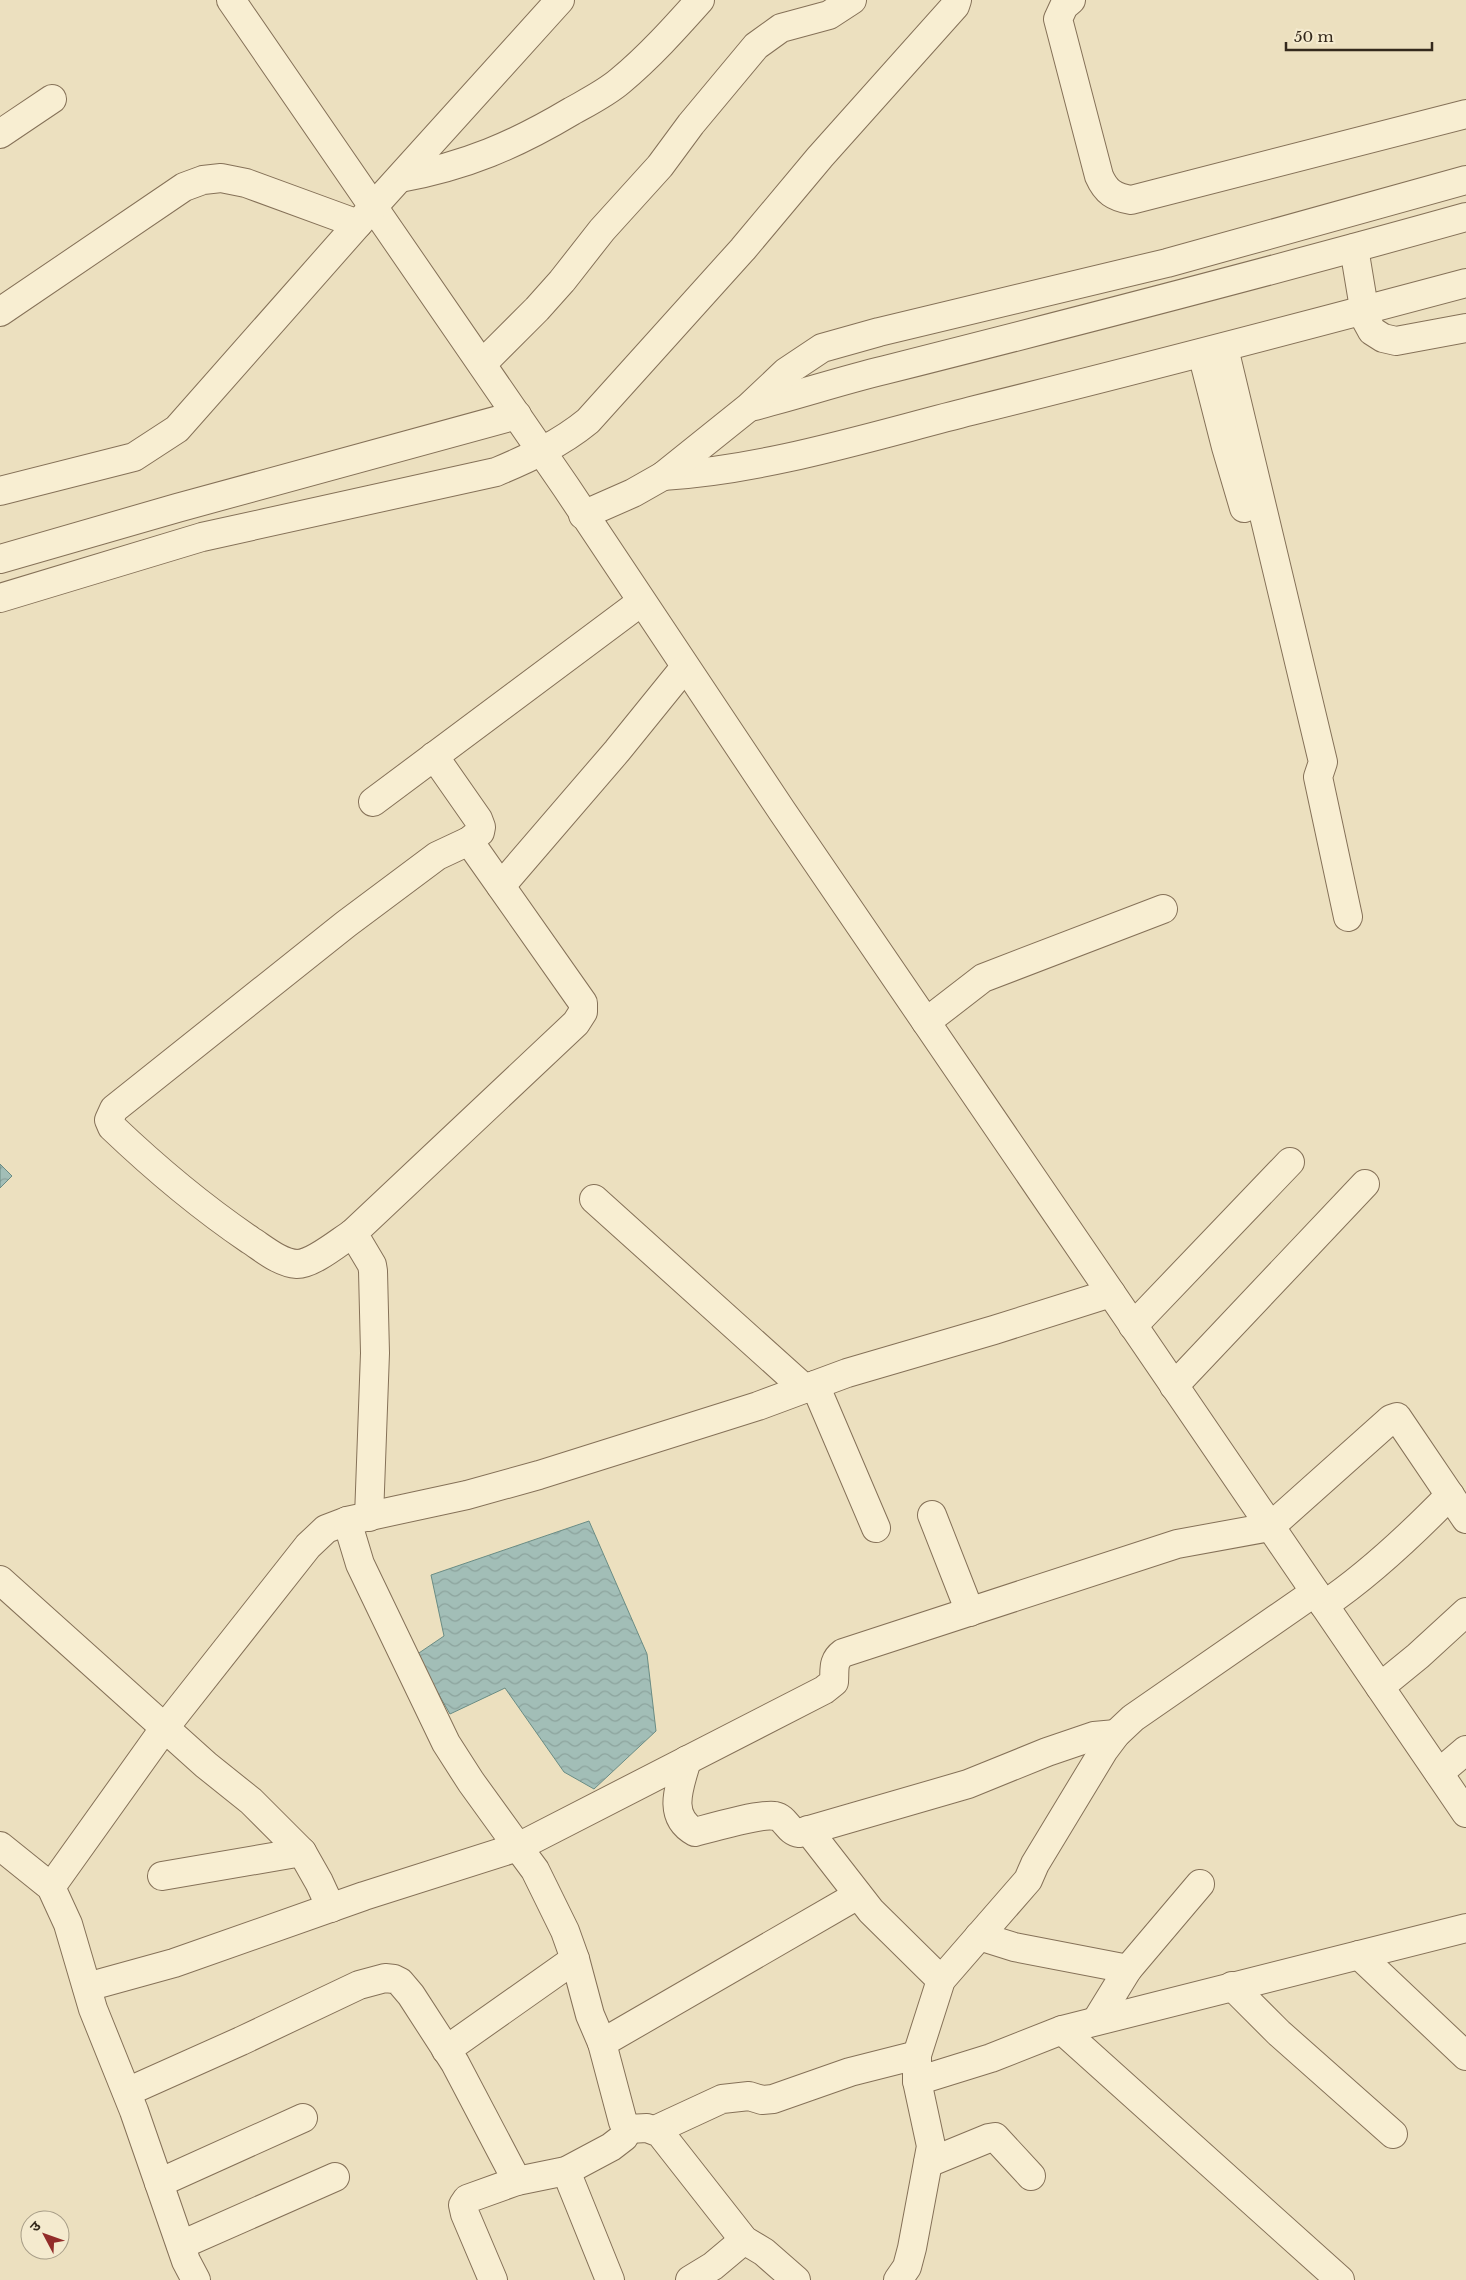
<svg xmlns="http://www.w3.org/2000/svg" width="1466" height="2280" font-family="'Libre Baskerville','Noto Sans Devanagari',serif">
<defs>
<pattern id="water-waves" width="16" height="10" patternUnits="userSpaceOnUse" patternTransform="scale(1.25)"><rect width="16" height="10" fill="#a2beb7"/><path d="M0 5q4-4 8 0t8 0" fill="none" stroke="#8ca39d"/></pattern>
</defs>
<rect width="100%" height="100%" fill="#ece0bf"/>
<!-- water -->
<g fill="url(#water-waves)" stroke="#6a8c84">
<polygon points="0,1164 12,1176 0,1188"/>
<polygon points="589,1521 647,1654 656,1731 594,1789 564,1772 505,1688 450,1714 416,1655 444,1636 431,1575"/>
</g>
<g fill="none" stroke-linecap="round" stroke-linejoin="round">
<defs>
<g id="minor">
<polyline points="231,0 566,487 782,811 1466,1813"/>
<path d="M1071 0 1064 6 1058 19 1099 176C1106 192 1114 197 1131 200L1466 114"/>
<polyline points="0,134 52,99"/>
<path d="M400 178C466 166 515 145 572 111 588 102 606 93 620 81 649 57 675 28 700 0"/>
<polyline points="1354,248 1366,320 1372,331 1383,338 1396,341 1466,328"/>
<polyline points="0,312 184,187 203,180 221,178 246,183 358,224"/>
<polyline points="1224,348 1323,762 1318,777 1348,917"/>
<polyline points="1202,353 1226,447 1244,508"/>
<polyline points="482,364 537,309 562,281 602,230 660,166 691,124 756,46 781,28 829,15 852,0"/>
<path d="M750 407C795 396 839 381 885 370 1079 321 1273 271 1466 217"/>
<path d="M663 476C765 470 872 436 971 411 1137 370 1301 327 1466 283"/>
<polyline points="0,491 134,457 177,429 373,207 560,0"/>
<polyline points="583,515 633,493 663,476 749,407 786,372 822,348 879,332 1167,263 1466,180"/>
<polyline points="0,559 177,508 517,415"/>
<path d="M0 598 202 537 496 472C529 458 560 444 588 421L743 249 820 157 955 6 957 0"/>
<polyline points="373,802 641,602"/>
<polyline points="501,886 617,751 685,667"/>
<polyline points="926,1022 983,978 1163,909"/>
<polyline points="594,1199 805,1389"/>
<path d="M353 1233C339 1242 313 1264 297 1264 280 1263 264 1249 250 1240 200 1206 155 1168 112 1127L109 1120 114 1109 346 924 437 856 469 841 480 832 481 827 478 819 434 756"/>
<polyline points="1133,1326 1290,1162"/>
<polyline points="815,1385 876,1528"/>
<polyline points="1174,1386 1365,1184"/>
<polyline points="932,1515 970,1612"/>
<polyline points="369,1517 375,1353 373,1271 372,1265 353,1233 576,1023 583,1012 583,1003 469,841"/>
<polyline points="0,1580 206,1765 251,1801 302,1852 319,1882 331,1908"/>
<path d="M1324 1605C1370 1574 1411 1535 1450 1495"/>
<polyline points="1380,1687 1418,1656 1466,1612"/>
<path d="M687 1760C680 1785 666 1816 695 1832 710 1828 762 1813 775 1816 786 1818 788 1832 799 1833L968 1784 1047 1752 1094 1736 1116 1734"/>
<polyline points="1439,1773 1466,1750"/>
<polyline points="808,1830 871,1911 941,1980"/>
<polyline points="0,1846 51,1887 68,1924 93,2009 134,2111 186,2261 196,2280"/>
<polyline points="162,1876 302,1852"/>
<polyline points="51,1887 166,1726 308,1546 326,1529 347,1521 467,1495 539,1475 758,1406 847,1373 994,1330 1111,1293"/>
<polyline points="979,1936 1014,1947 1128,1969"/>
<polyline points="1359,1955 1466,2056"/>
<polyline points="1232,1986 1279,2033 1393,2134"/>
<polyline points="87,1987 174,1963 364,1896 518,1847 471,1782 446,1743 360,1564 347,1521"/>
<polyline points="1096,2021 1128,1969 1200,1884"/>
<polyline points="1062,2030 991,2058 917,2081 917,2055 941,1980 1028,1880 1035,1864 1104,1750 1116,1734 1133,1718 1315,1592"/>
<polyline points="602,2043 858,1895"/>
<polyline points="446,2050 575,1959"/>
<polyline points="127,2092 241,2041 359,1985 385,1978 394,1979 400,1982 411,1995 455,2063 517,2181"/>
<polyline points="655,2130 722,2099 749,2096 762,2100 773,2099 850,2072 917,2055"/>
<polyline points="928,2163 989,2138 995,2137 1031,2176"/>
<polyline points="566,2171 610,2280"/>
<polyline points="159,2183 303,2118"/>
<polyline points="181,2245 335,2177"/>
<polyline points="493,2280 465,2214 463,2205 467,2199 517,2181 566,2171 611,2147 624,2137 628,2129"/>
<polyline points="690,2280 713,2266 744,2240"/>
<path d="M796 2280 764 2252 744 2240 660 2133 647 2128 628 2129 623 2122 602 2043 590 2015 575 1959 565 1931 535 1870 518 1847 824 1690 834 1682C835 1670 832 1661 843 1653L1177 1544 1270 1527 1391 1419 1397 1417 1466 1519"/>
<polyline points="898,2280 907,2267 912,2248 931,2146 917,2081"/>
<polyline points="1340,2280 1062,2030 1466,1928"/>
</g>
</defs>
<!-- minor casing -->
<use href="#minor" stroke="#857158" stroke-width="30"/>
<!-- minor -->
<use href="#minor" stroke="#f8eed2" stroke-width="28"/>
</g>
<!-- north arrow -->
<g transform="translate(45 2235) rotate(311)"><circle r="24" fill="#f4eace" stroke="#a79d87"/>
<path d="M0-4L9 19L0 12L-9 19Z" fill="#922c29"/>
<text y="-8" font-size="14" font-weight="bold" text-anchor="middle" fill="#34291c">उ</text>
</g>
<!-- scale -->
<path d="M1286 42v8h146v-8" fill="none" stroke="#34291c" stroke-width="2.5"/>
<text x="1294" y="42" font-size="15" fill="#34291c" stroke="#f4eace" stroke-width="4" paint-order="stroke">50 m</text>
</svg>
